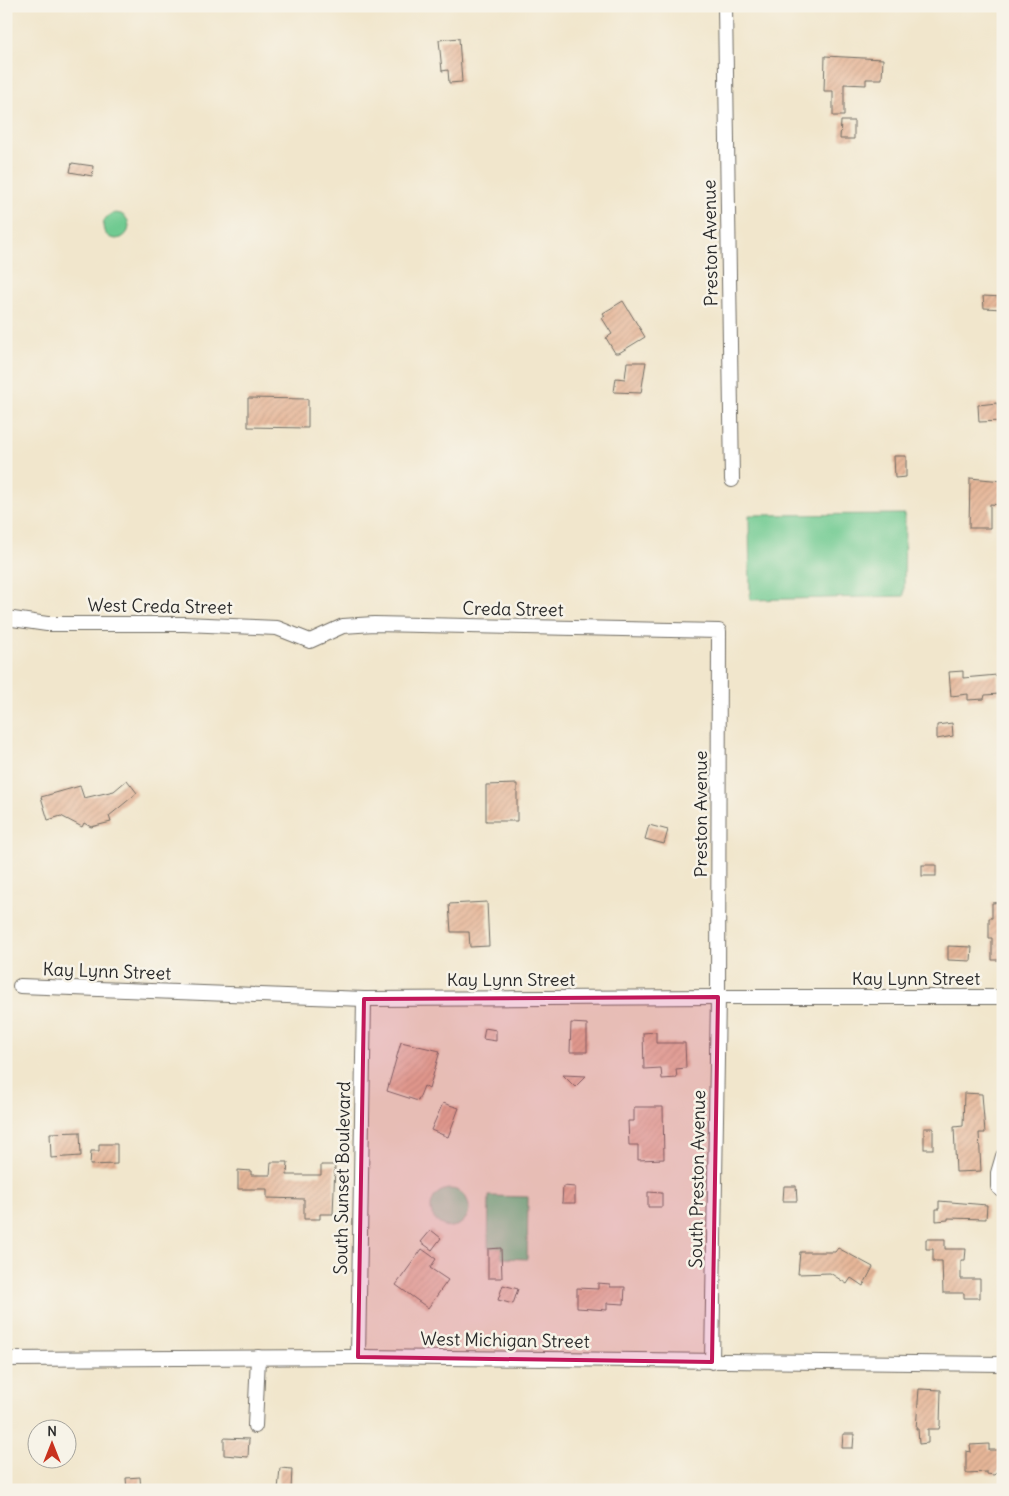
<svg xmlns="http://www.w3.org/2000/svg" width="1009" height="1496" font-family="Delius,sans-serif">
<defs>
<pattern id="building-hatch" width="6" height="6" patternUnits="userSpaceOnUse" patternTransform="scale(1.25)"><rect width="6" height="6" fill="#e6b698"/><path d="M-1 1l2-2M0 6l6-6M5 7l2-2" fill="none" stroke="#c59d83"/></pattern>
</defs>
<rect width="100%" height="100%" fill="#f7f3e8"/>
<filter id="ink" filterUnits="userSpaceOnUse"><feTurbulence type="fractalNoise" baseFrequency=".02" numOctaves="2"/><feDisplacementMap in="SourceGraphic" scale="10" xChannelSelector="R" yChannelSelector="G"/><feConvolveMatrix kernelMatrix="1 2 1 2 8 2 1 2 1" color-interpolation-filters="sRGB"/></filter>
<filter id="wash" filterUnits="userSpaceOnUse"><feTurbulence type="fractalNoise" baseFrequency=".0096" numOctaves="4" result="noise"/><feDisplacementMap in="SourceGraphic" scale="20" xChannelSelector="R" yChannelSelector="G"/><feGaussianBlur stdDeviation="1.12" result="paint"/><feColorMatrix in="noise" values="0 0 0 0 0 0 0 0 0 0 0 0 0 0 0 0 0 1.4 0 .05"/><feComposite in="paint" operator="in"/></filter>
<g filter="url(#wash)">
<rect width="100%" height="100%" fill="#f1e6cc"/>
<!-- park -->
<g fill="#70ca91" stroke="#4e7a5e">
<circle cx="116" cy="226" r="13"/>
<polygon points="905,514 904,596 750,600 749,515"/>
<circle cx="450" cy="1208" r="19"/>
<polygon points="489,1196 528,1197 527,1259 502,1258 501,1248 488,1248"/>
</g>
<g id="blocks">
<!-- building -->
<g fill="url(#building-hatch)">
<polygon points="459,38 462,82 449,83 448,70 442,71 439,40"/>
<polygon points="825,56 883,59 882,79 866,79 866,85 844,84 844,116 833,116 833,91 824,91"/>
<polygon points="841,121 854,121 854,139 840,139"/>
<polygon points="72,163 93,166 92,176 70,172"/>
<polygon points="983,296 1003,297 1003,309 984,308"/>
<polygon points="623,301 645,337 619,353 615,353 606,338 612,334 602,318 605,316 603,313"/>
<polygon points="627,362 646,362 641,393 614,392 616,378 625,379"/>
<polygon points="248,398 308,399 308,428 248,427"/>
<polygon points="997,403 998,409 1003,409 1003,421 979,422 978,405"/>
<polygon points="894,456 906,456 906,477 895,478"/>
<polygon points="970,478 1003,481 1001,505 990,504 990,528 969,528"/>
<polygon points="963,671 963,678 997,675 999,694 985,695 984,699 968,700 968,694 951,696 949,672"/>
<polygon points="952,723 953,736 937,739 937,725"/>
<polygon points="127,780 137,793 109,816 111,822 91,827 84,823 82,827 61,816 48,820 41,797 80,786 84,798 114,791"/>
<polygon points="517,784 517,821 486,821 486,785"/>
<polygon points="649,825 668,830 664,844 645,839"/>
<rect x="922" y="865" width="14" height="11"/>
<polygon points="487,902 489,946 470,947 469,932 451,932 449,904"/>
<polygon points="1003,902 1003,960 992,960 992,938 989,938 989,918 992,918 992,903"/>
<polygon points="948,946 972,947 971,961 948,960"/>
<polygon points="571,1023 587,1024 587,1052 570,1052"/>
<polygon points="485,1028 496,1030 496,1041 483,1039"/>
<polygon points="656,1032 656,1043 685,1043 686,1068 676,1069 677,1078 662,1079 661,1068 644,1069 643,1033"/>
<polygon points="401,1042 440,1051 429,1089 424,1086 418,1101 387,1091"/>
<polygon points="563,1075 586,1076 575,1087"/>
<polygon points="964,1093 982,1094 985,1133 979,1133 981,1171 956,1172 954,1127 963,1126"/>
<polygon points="443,1103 459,1108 448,1137 431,1130"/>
<polygon points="634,1107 663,1107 664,1159 638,1160 638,1145 629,1145 628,1121 634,1121"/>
<rect x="924" y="1128" width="9" height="21"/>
<polygon points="80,1132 81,1156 51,1158 50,1133"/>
<polygon points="99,1144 117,1144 117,1164 90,1165 91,1151 99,1151"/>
<polygon points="271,1162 288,1162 287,1175 321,1175 321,1165 335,1165 333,1214 320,1214 320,1219 304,1219 304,1199 267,1198 267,1189 238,1189 238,1170 251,1171 251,1175 270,1175"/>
<polygon points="563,1186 575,1187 575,1203 562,1203"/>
<polygon points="784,1186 796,1186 797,1201 783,1201"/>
<polygon points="648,1192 662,1193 662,1207 648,1207"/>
<polygon points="939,1201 987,1205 986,1219 948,1218 948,1220 936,1221 936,1209 939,1209"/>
<polygon points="431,1230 441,1238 432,1250 421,1242"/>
<polygon points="926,1239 945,1239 945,1249 966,1249 965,1260 961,1260 961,1279 980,1279 980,1298 964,1298 964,1293 943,1293 942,1261 933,1261 933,1249 926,1249"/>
<polygon points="501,1248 502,1278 488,1278 488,1249"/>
<polygon points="838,1248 873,1267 863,1286 851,1278 847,1284 830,1273 798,1274 800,1252 835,1252"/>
<polygon points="422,1249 436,1259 430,1268 448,1280 428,1308 396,1285"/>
<polygon points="598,1283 610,1284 610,1287 625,1287 624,1304 607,1303 607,1310 577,1308 577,1288 598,1289"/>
<polygon points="503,1285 518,1289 513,1304 498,1300"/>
<polygon points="919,1389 941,1390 940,1425 939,1429 928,1429 928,1443 919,1444 918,1429 916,1429"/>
<polygon points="843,1434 854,1434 853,1448 842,1448"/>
<polygon points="224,1438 249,1439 248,1457 224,1455"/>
<polygon points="989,1444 989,1450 1003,1450 1003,1470 999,1470 994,1475 987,1474 987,1472 966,1473 966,1451 971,1452 970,1445"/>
<polygon points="280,1468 292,1469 291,1490 278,1490"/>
<polygon points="140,1477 141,1490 127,1490 126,1478"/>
</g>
</g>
</g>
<g filter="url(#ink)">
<use href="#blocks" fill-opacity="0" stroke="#706c63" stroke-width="1"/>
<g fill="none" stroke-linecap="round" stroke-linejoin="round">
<defs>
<g id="minor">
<polyline points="725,6 732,480"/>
<polyline points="6,618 47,624 184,624 277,628 310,641 343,626 374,624 719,631 718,997 712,1362"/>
<polyline points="20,986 364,999 718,997 1003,997"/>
<polyline points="1003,1156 998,1173 998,1187 1003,1191"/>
<polyline points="358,1357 364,999"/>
<polyline points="6,1359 358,1357 1003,1364"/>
<polyline points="255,1426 258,1357"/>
</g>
</defs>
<!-- minor casing -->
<use href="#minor" stroke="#706c63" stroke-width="16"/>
<!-- path -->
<polyline stroke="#706c63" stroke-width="2.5" stroke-dasharray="4 4" stroke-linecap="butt" points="6,408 8,418 6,435"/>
<!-- minor -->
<use href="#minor" stroke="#fff" stroke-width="14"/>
</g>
</g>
<!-- marked area -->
<path fill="#c2185b" fill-opacity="0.2" stroke="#c2185b" stroke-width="4" stroke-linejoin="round" d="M718 997 712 1362 358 1357 364 999Z"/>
<g text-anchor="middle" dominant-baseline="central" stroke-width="5" stroke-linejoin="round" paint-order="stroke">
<!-- street labels -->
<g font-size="18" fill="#2b2b2b" stroke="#f7f3e8">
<text transform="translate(710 243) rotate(-91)">Preston Avenue</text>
<text transform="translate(160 606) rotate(1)">West Creda Street</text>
<text transform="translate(513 609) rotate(1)">Creda Street</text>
<text transform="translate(700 814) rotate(-90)">Preston Avenue</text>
<text transform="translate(107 971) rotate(2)">Kay Lynn Street</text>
<text x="916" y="978">Kay Lynn Street</text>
<text x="511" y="979">Kay Lynn Street</text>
<text transform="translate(342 1178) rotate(-89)">South Sunset Boulevard</text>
<text transform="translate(697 1179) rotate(-89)">South Preston Avenue</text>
<text transform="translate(505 1340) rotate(1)">West Michigan Street</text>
</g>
</g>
<!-- margin -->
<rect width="1009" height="1496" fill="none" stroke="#f7f3e8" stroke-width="25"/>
<!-- north arrow -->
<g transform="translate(52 1444)"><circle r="24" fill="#f7f3e8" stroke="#a5a39c"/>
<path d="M0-4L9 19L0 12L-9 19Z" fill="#c8321e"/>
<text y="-8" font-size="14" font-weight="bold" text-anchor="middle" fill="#2b2b2b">N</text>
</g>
</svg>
